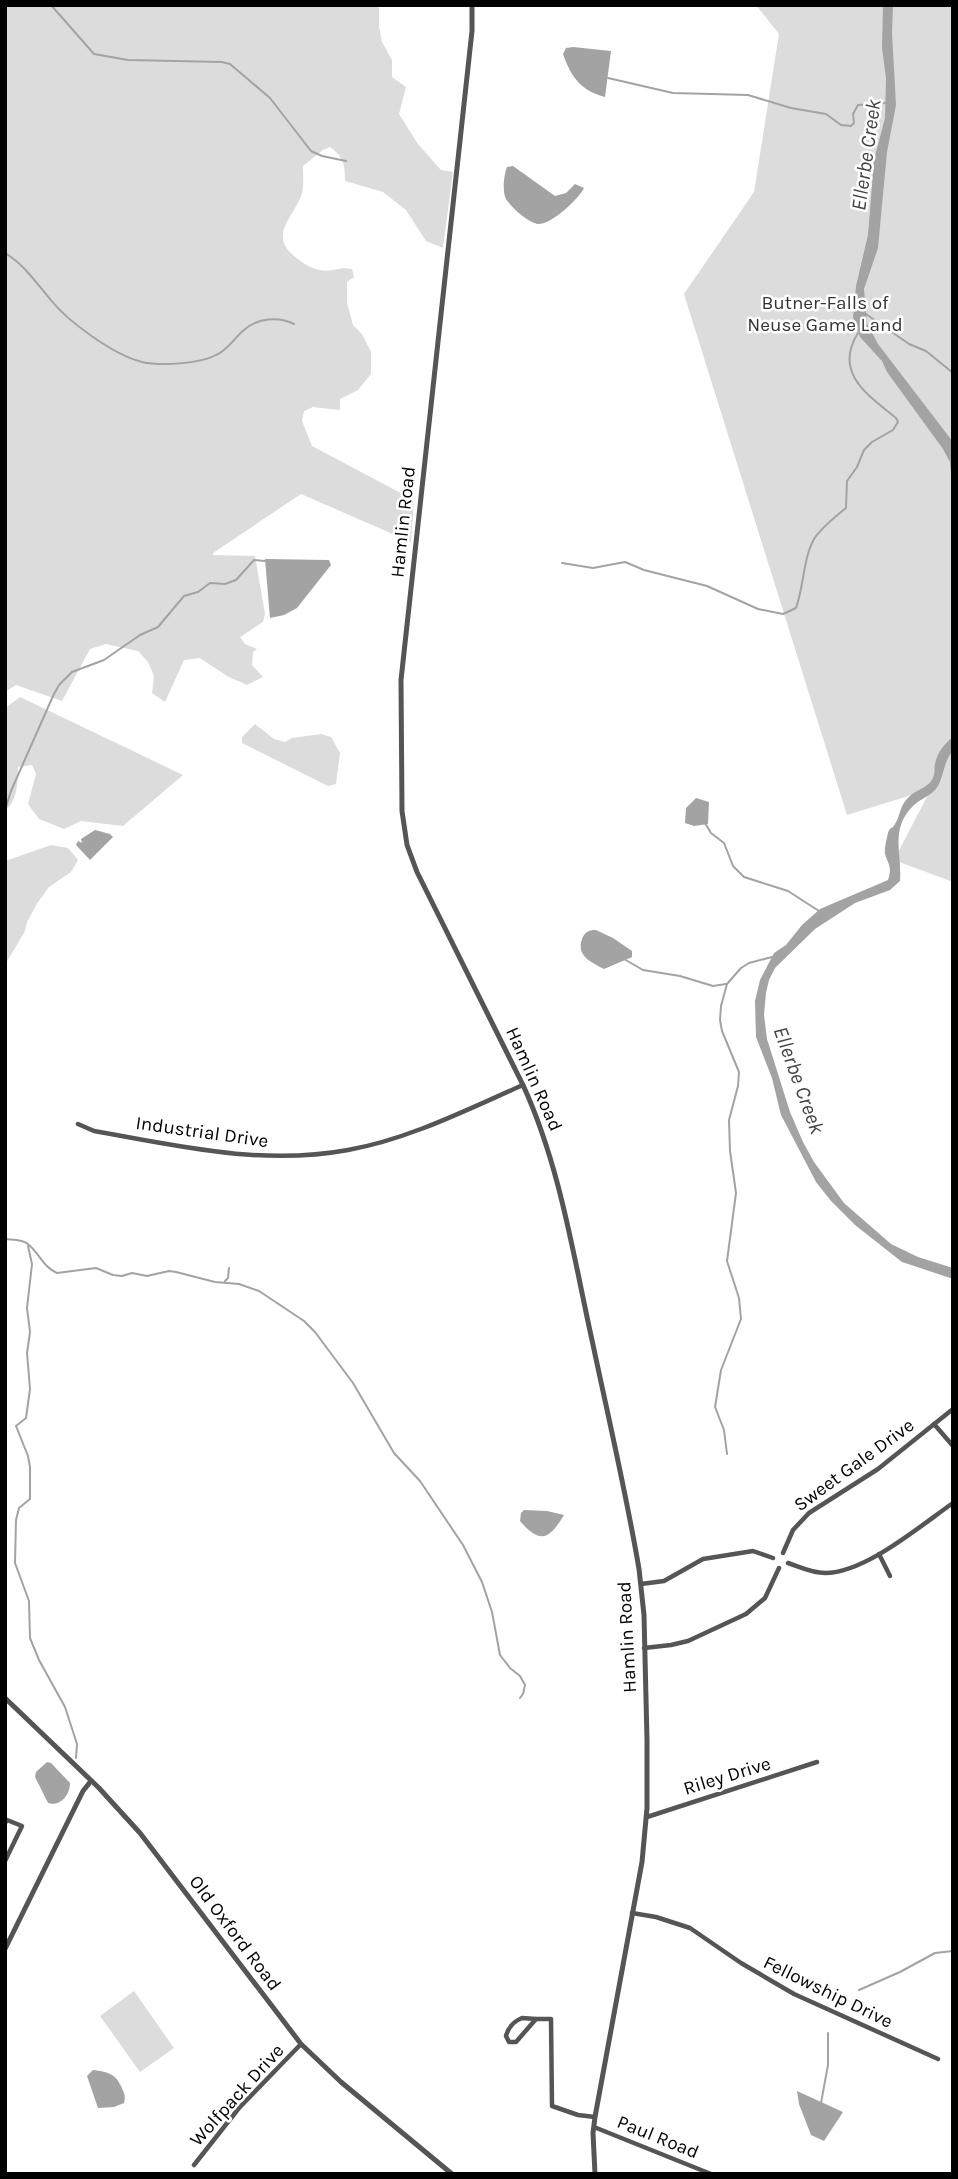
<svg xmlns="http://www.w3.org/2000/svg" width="958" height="2179" font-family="Karla,sans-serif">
<rect width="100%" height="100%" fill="#fff"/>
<!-- green -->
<g fill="#dcdcdc">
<path d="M5 5H379V27L382 42 392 60V77L406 87 399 114 418 144 441 170 453 172 443 248 426 241 406 210 383 192 345 181C345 165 344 157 330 147L323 150 303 166C303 174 304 185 302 193 296 215 268 234 293 255 300 261 308 267 316 269 331 274 338 266 352 269L354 277 347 282V303L353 325 362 334 371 352V374L358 390 340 399V410L313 407 304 411 302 421 312 446 414 500 411 542 301 494 213 553V555L255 556 265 614 263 622 240 637 245 644 257 649 253 652 252 665 263 677 247 685 227 676 200 658 184 660 165 702 152 693 154 676 148 662 138 651 106 644 90 649 62 701 16 685 5 692Z"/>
<polygon points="756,5 953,5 953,882 894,860 931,789 847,815 684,294 754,192 779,34"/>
<path d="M20 697 183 775 123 826 81 821 64 829 39 819 28 804 36 774 32 765 18 767C17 784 19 798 5 811V708Z"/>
<polygon points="255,724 274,739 285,742 292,738 321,734 331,737 340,753 336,784 328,786 242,743 242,737"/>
<polygon points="51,845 68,848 78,860 71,872 49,887 38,902 27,922 25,931 5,965 5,861"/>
<polygon points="134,1991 174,2048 140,2072 100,2016"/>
</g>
<!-- water -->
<g fill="#a3a3a3">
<polygon points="883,5 893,6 892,33 896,105 887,152 878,248 864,289 867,323 878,344 953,442 953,493 950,462 943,449 887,372 882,361 860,337 853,317 856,286 868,235 874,160 885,118 886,78 882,48"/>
<path d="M573 47 611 51 605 97C581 91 571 77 563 54L566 48Z"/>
<path d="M513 166 555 196 566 193 575 184 584 188C579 199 550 226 537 224 526 221 512 208 506 199 502 192 504 174 507 167Z"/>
<polygon points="265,559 329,560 331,565 297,608 284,615 270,618"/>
<path d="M953 737V751C944 760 944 775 938 786 932 796 919 799 912 807 890 830 902 854 900 881L890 890 855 903 815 929 775 968 769 980 766 993 764 1015 767 1039 790 1112 803 1142 814 1162 844 1203 891 1244 918 1257 953 1268V1279L902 1262 855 1225 831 1201 816 1182 781 1115 772 1078 756 1037 755 1001 760 980 774 953 786 945 802 925 820 909 888 880C892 867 889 866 885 854 884 849 887 838 888 833 891 825 891 831 895 824 901 815 899 805 910 796 919 788 930 788 934 775 935 773 934 767 935 764 937 753 944 744 953 737Z"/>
<polygon points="696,798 709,802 708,824 694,826 685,823 686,808"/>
<polygon points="95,830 110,834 113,837 90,860 76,845 78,841 82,843 81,839"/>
<path d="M596 930 613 938 632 951V957L604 969C591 962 576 956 582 939 585 932 588 930 596 930Z"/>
<path d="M524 1510 547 1511 564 1515C549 1540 540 1544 520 1521L521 1513Z"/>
<path d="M47 1762 51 1763 70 1783C70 1795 60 1807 48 1803L35 1777 36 1772Z"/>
<path d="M93 2070C107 2072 115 2073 121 2086 124 2093 126 2095 124 2103L114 2107 98 2108 87 2076Z"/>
<polygon points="797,2091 843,2112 824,2141 811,2135 799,2104"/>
</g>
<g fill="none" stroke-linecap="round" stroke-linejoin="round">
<!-- stream -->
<g stroke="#a3a3a3" stroke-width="2">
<polyline points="51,5 94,54 128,60 222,62 230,64 270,98 311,151 322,156 346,161"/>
<polyline points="608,78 673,93 748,95 791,108 826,114 841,125 851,126 854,123 853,114 858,105 886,103"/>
<path d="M5 253C24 264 36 283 50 299 68 322 114 355 142 362 160 366 200 364 216 355 228 350 234 338 244 330 257 318 279 316 294 324"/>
<polyline points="866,314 909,344 926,351 953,373"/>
<path d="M562 563 593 568 625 562 644 570 707 586 758 609 783 614 796 608C804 586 803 559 814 539 822 527 835 517 846 508L847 481 857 467 864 450 872 442 893 430 898 422 896 418C868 395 833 373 858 333"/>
<polyline points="5,810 11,791 53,696 59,685 72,672 104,660 140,635 158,627 184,596 198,592 210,583 225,584 236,580 254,560 265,561"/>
<polyline points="705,823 711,833 724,843 733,866 744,877 788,891 819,911"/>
<polyline points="624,959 643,970 680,976 713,986 726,984"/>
<path d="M5 1239C12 1240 22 1239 28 1244 39 1253 43 1267 57 1273L96 1268 113 1275 122 1276 132 1273 147 1276 169 1271 176 1272 215 1282 239 1284 259 1291 304 1321 315 1332 353 1383 394 1453 420 1481 463 1545 482 1582 492 1612 500 1655 510 1668 520 1676 525 1685 523 1694 520 1698"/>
<polyline points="28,1246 32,1264 27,1308 30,1332 27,1353 30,1389 26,1418 16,1426 28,1456 30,1467 30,1499 19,1508 16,1520 15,1563 29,1601 30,1638 39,1660 65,1707 77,1744 76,1758"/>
<polyline points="225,1281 228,1278 229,1268"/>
<polyline points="727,1454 724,1430 715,1407 721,1370 741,1319 739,1298 727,1261 736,1193 730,1151 729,1120 738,1086 739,1072 722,1031 720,1020 721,1006 727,984 741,968 749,963 772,957"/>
<polyline points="859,1990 900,1972 935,1953 953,1951"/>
<polyline points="821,2103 828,2065 828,2033"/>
</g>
<!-- minor -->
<g stroke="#555" stroke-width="4.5">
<path d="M78 1124 94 1131C178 1146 262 1166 348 1150 409 1139 466 1110 523 1085"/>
<polyline points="934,1424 953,1446"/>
<polyline points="783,1553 793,1530 809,1513 878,1469 953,1409"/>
<polyline points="879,1554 890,1576"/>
<path d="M788 1563C800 1567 812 1573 825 1573 865 1573 920 1526 953 1503"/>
<polyline points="641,1584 664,1581 703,1559 753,1551 773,1558"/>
<polyline points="644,1648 671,1645 688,1641 746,1614 765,1598 779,1568"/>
<polyline points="647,1817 817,1762"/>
<polyline points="5,1823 7,1820 22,1826 5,1861"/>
<polyline points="632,1913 656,1917 690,1928 741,1963 794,1994 938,2059"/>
<path d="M522 2018 536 2019 516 2042H509L506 2036C508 2028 514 2021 522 2018Z"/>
<polyline points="536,2019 551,2019 552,2106 578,2115 595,2117"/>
<polyline points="594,2127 711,2174"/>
<polyline points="194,2165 239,2108 301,2044"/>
</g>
<!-- tertiary -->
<g stroke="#555" stroke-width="5">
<path d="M472 5V31L401 680 402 811 407 845 417 872 523 1085C560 1166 573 1254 592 1340 608 1416 626 1492 639 1569L644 1615 647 1740V1808L642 1862 595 2117 593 2133 595 2174"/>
<polyline points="5,1698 99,1788 140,1833 301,2044 341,2082 452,2174"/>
<polyline points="5,1949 83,1791 91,1781"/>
</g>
</g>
<g text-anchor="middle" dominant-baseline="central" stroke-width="5" stroke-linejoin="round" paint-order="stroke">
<!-- park labels -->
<g font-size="19" fill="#333" stroke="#fff">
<text x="825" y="303">Butner-Falls of<tspan x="825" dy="22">Neuse Game Land</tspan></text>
</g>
<!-- street labels -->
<g font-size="19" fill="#000" stroke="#fff">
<text transform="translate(403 522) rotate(-84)">Hamlin Road</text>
<text transform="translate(534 1079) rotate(66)">Hamlin Road</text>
<text transform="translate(202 1132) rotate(8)">Industrial Drive</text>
<text transform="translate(854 1465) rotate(-36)">Sweet Gale Drive</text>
<text transform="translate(627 1637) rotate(-93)">Hamlin Road</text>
<text transform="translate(727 1776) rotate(-17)">Riley Drive</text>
<text transform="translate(235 1933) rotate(53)">Old Oxford Road</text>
<text transform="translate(828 1992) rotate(26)">Fellowship Drive</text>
<text transform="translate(237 2095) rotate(-48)">Wolfpack Drive</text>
<text transform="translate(658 2137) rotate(22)">Paul Road</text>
</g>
<!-- water labels -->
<g font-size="21" font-style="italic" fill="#444" stroke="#fff">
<text transform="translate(866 155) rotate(-82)">Ellerbe Creek</text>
<text transform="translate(799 1080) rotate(70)">Ellerbe Creek</text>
</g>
</g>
<!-- border -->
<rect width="958" height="2179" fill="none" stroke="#000000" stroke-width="14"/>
</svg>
